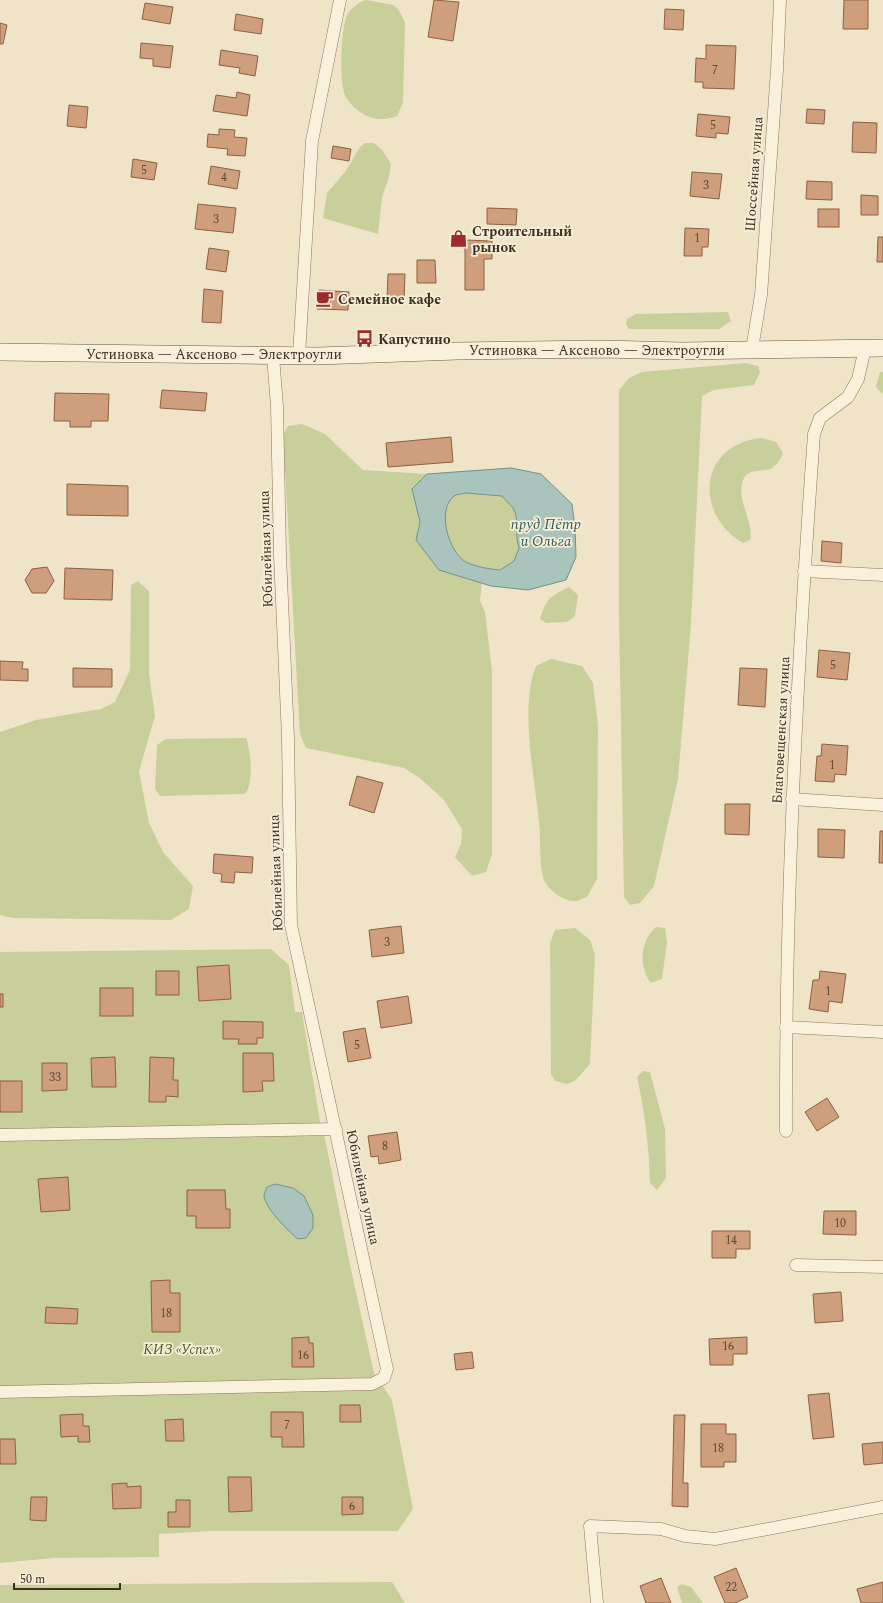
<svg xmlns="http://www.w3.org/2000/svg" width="883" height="1603" font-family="Spectral,serif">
<rect width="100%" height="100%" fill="#f0e4c8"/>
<!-- green -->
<g fill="#c9cf9b">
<path d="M366 0 393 5 399 10 405 23 403 103 397 116C378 124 359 116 347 99 338 87 341 32 346 18 349 9 357 3 366 0Z"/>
<polygon points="365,143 374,143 383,151 391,164 389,177 382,197 378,234 323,218 327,193 345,172 360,147"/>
<polygon points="728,312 731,321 719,329 629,329 626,324 627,319 636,314"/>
<polygon points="746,363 758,366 760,372 754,385 714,390 702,396 691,624 678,779 654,886 640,903 630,905 624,897 619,616 619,390 629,378 642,372"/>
<polygon points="880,372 883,372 883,394 878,390 876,386"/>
<polygon points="302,424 325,434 363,470 427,474 412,489 420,522 416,540 460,577 482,583 480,601 485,612 492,671 492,854 486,872 472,876 455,857 461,844 462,829 444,800 421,779 404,768 306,748 300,734 283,435 288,426"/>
<path d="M762 438 776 442 783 453C781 459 776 466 770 469 759 473 746 467 742 484 738 504 754 522 750 540L743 543C692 513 700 443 762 438Z"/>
<path d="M466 493 502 496C505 500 510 504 513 508 520 520 514 534 519 548L514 561 500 570C489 569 476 567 466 562 449 553 436 509 454 496 457 494 463 494 466 493Z"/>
<polygon points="138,581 149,591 149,673 155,716 139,771 149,823 163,852 193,886 189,909 171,920 13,918 0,915 0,732 36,720 101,709 115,702 130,670 131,585"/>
<path d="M569 587 578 595 575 616 567 622 546 623 540 619C546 599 550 596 569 587Z"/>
<path d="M551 659 582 666 593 683 598 725 597 879 587 897C583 898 577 902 573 901 561 900 546 888 543 877 539 864 541 838 539 823 535 776 519 709 536 666Z"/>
<path d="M246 738C251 752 254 783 245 794L160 796 155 789 157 745 166 739Z"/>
<path d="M656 927 665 928 667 942 662 979 651 983C638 966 640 941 656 927Z"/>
<polygon points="575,928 590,940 595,955 590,1064 575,1081 567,1084 555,1081 551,1074 550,943 555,930"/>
<polygon points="271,949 289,965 295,1012 302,1012 320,1122 326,1143 351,1270 374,1373 392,1400 413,1509 398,1531 212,1531 159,1534 159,1557 54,1558 0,1563 0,952"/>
<path d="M643 1071 650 1072 665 1129 666 1178 657 1190 650 1183C649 1148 645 1112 637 1077Z"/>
<polygon points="392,1582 405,1603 0,1603 0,1585"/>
<polygon points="682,1584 691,1587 703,1603 682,1603 677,1587"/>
</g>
<!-- water -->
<g fill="#a9c4bc" stroke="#6f938a" fill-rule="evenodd">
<path d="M511 468 541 474 572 504 575 527 576 557 566 580 528 590 491 586 439 570 416 540 420 522 412 489 427 474ZM466 493 502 496C505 500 510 504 513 508 520 520 514 534 519 548L514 561 500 570C489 569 476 567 466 562 449 553 436 510 454 496 457 494 463 494 466 493Z"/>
<path d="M275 1184 293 1188 304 1196 313 1215V1228L306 1238 298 1239C288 1231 266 1209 264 1196 264 1193 266 1190 267 1187Z"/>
</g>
<!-- building -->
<g fill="#cf9f7d" stroke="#8d5f41">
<polygon points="434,0 459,2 453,41 428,37"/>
<polygon points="844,0 868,0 868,29 843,29"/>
<polygon points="145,3 173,7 170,24 142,19"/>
<polygon points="665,9 684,10 683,30 664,29"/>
<polygon points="236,14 263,19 261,34 234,30"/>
<polygon points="0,23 7,25 3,44 0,44"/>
<polygon points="141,43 173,46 170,68 153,66 153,59 140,58"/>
<polygon points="706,45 736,46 734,89 703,88 703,82 695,82 696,58 706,59"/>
<polygon points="221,50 258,56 255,76 239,73 240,68 219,65"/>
<polygon points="237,92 250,95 247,116 213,111 216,95 236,98"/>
<polygon points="69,105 88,107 86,128 67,126"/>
<polygon points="807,109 825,110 824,124 806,123"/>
<polygon points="698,114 730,117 728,134 716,133 716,138 696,136"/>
<polygon points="853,122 877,123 876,153 852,152"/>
<polygon points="219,129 235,130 234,137 247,138 245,156 227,155 228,149 207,147 208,134 219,135"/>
<polygon points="333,146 351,149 349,161 331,158"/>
<polygon points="133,159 157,163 154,180 131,177"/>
<polygon points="211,166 240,171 237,189 208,184"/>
<polygon points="692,172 722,174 719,199 690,196"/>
<polygon points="807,181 832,182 832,200 806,199"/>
<polygon points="861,195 878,196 878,215 861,215"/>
<polygon points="198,204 236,208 233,233 195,229"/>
<polygon points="487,208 517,209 516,225 487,224"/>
<rect x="818" y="209" width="21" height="18"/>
<polygon points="685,228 709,229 708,247 702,247 702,256 684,256"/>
<polygon points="878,237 883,237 883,262 877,262"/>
<polygon points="465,240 492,241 492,259 484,259 484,290 465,290"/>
<polygon points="209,248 229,251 226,272 206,269"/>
<polygon points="417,260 435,260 436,283 417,283"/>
<polygon points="388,274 405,274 404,300 387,300"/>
<polygon points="204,289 223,291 221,323 202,322"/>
<polygon points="319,290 349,292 348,310 317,309"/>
<polygon points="162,390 207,393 205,411 160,408"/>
<polygon points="55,393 109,394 108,421 91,421 91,427 70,427 70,421 54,421"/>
<polygon points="451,437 453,462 388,467 386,443"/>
<polygon points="67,484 128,486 128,516 67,515"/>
<polygon points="822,541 842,543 841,563 821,561"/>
<polygon points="47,567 54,581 46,593 32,593 25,580 32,569"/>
<polygon points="65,568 113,570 112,600 64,599"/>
<polygon points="819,650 850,653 847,680 817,677"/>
<polygon points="0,661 23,662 22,669 28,669 28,681 0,680"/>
<polygon points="73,668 112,669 112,687 73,687"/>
<polygon points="740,668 767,669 765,707 738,705"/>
<polygon points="822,744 848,746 846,775 835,774 834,782 815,781 817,756 821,756"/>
<polygon points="357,776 383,783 374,813 349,805"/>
<polygon points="725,804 750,804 749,835 725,834"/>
<polygon points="818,829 845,830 844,858 818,857"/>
<polygon points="880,831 883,831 883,863 879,863"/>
<polygon points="214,854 253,857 252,873 235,872 234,883 221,882 222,874 213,873"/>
<polygon points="401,926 404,953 372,957 369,930"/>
<polygon points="229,965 231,999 199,1001 197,967"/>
<rect x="156" y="971" width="23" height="24"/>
<polygon points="820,971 846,974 842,1003 829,1001 828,1012 809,1009 813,980 819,980"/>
<rect x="100" y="988" width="33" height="28"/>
<rect x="0" y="994" width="3" height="13"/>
<polygon points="408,996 412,1023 381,1028 377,1001"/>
<polygon points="223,1021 263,1022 263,1038 257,1038 257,1044 238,1044 239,1039 223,1039"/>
<polygon points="365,1028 371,1058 348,1062 343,1032"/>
<polygon points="243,1053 273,1053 274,1081 262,1081 263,1091 243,1092"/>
<polygon points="115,1057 116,1087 92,1087 91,1058"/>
<polygon points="150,1057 174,1058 173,1080 178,1080 178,1097 166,1096 166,1102 149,1102"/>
<polygon points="42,1063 67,1063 67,1090 42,1091"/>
<rect x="0" y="1081" width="22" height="31"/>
<polygon points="827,1098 839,1117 817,1131 805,1112"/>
<polygon points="397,1132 401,1160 379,1164 378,1156 371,1157 368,1136"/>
<polygon points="68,1177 70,1210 41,1212 38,1179"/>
<polygon points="187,1190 225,1190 226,1209 230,1209 230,1228 196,1228 196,1216 187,1216"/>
<polygon points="824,1211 856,1211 856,1235 823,1234"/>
<polygon points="712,1231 750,1231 750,1249 736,1249 736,1258 712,1258"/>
<polygon points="170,1280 170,1293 180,1293 180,1332 152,1332 151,1281"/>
<polygon points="841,1292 843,1321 815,1323 813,1294"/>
<polygon points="46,1307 78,1309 77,1324 45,1323"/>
<polygon points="309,1337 309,1343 313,1343 314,1367 292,1367 292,1338"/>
<polygon points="747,1337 747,1354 733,1354 733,1365 710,1365 709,1339"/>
<polygon points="472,1352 474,1368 456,1370 454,1354"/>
<polygon points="829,1393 834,1437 813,1439 808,1395"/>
<polygon points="340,1405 360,1405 361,1422 340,1422"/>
<polygon points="271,1412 303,1412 304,1447 282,1447 282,1437 271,1437"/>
<polygon points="83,1414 83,1426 89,1426 90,1442 78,1442 78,1436 61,1437 60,1415"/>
<polygon points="674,1415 685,1415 683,1483 688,1483 688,1507 672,1506"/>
<polygon points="183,1419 184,1441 166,1441 165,1420"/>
<polygon points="701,1424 726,1424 726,1434 736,1434 736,1462 724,1462 724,1467 701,1467"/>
<polygon points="0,1439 15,1439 16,1464 0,1464"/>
<polygon points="883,1442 883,1463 864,1465 862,1444"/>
<polygon points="228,1477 251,1477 252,1511 229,1512"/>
<polygon points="127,1483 127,1487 141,1486 141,1508 113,1509 112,1484"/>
<polygon points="31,1497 47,1497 46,1521 30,1520"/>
<polygon points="342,1497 363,1497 363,1514 342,1515"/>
<polygon points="176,1500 190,1500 190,1527 168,1527 168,1512 176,1512"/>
<polygon points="736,1568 748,1597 735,1603 725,1603 714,1577"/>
<polygon points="661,1578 671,1603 646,1603 640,1586"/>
<polygon points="883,1582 883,1603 861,1603 857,1589"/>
</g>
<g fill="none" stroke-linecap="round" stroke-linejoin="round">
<defs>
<g id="minor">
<polyline points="752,349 761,295 777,70 780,0"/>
<polyline points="299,355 312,141 340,0"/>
<polyline points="804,571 883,575"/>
<polyline points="792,799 883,805"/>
<polyline points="786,1027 883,1032"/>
<path d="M786 1131C785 899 797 667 814 434L820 418 848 397 858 379 865 348"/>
<polyline points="0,1135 336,1129"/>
<polyline points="796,1265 883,1267"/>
<polyline points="0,1392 372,1384 384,1378 387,1369 291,925 288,738 280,555 277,406 273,356"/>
<polyline points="597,1603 590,1526 661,1529 685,1536 715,1539 883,1507"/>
</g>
<polyline id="secondary" points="0,352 319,356 457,351 602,349 682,351 883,348"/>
</defs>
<!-- minor casing -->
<use href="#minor" stroke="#8d765c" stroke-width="13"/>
<!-- secondary casing -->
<use href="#secondary" stroke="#6f573f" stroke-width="18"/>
<!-- minor -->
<use href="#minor" stroke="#faf1dc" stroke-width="12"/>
<!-- secondary -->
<use href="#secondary" stroke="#faf1dc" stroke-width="17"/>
</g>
<!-- icons -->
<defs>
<symbol id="shop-bare" viewBox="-9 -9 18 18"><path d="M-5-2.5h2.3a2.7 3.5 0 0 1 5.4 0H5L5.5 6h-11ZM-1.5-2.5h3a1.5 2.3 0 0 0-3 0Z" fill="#9e2a2b" stroke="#f7eed8" stroke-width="2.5" paint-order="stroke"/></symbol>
<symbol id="cafe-bare" viewBox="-9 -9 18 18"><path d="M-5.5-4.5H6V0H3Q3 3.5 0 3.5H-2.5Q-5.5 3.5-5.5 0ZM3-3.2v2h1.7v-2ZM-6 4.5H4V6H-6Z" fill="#9e2a2b" stroke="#f7eed8" stroke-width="2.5" paint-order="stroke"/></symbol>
<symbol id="bus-bare" viewBox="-9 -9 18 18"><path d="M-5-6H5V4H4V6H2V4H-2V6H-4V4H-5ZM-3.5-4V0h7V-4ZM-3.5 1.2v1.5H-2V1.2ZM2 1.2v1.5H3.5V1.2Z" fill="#9e2a2b" stroke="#f7eed8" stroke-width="2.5" paint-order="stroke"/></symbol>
</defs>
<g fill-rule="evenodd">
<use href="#shop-bare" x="446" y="226" width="25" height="25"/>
<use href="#cafe-bare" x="312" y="286" width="25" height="25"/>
<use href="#bus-bare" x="352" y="326" width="25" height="25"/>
</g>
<g text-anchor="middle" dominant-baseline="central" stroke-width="3.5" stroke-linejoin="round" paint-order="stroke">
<!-- number labels -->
<g font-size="12" fill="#624a37">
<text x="715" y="70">7</text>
<text x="713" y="125">5</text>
<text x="144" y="170">5</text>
<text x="224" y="177">4</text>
<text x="706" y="185">3</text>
<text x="216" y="219">3</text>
<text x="697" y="238">1</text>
<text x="833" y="665">5</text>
<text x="832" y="765">1</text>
<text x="387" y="942">3</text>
<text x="828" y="991">1</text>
<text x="357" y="1045">5</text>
<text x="55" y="1077">33</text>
<text x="385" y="1146">8</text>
<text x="840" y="1223">10</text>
<text x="731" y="1240">14</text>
<text x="166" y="1313">18</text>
<text x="728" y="1346">16</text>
<text x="303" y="1355">16</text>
<text x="287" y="1425">7</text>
<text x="718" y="1448">18</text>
<text x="352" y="1506">6</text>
<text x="731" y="1587">22</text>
</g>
<!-- street labels -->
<g font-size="14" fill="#3d2e20" stroke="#f7eed8">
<text transform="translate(754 174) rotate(-86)">Шоссейная улица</text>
<text x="597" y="350">Устиновка — Аксеново — Электроугли</text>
<text x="214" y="354">Устиновка — Аксеново — Электроугли</text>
<text transform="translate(266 549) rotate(-92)">Юбилейная улица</text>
<text transform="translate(781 730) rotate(-87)">Благовещенская улица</text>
<text transform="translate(276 873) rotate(-92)">Юбилейная улица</text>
<text transform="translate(363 1187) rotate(78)">Юбилейная улица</text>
</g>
<!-- poi labels -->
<g font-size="14" font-weight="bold" fill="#3d2e20" stroke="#f7eed8" text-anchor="start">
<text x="472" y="231">Строительный<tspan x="472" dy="16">рынок</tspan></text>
<text x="338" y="299">Семейное кафе</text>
<text x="378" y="339">Капустино</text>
</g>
<!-- park labels -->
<g font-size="14" font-style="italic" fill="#4d5a26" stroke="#f7eed8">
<text x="182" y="1349">КИЗ «Успех»</text>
</g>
<!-- water labels -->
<g font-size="15" font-style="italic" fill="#2f5d5a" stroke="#f7eed8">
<text x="546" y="524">пруд Пётр<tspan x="546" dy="17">и Ольга</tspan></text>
</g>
</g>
<!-- scale -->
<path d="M14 1583v6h106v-6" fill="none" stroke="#3d2e20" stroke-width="2"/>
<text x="20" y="1583" font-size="12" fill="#3d2e20" stroke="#f7eed8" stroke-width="3" paint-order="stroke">50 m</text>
</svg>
